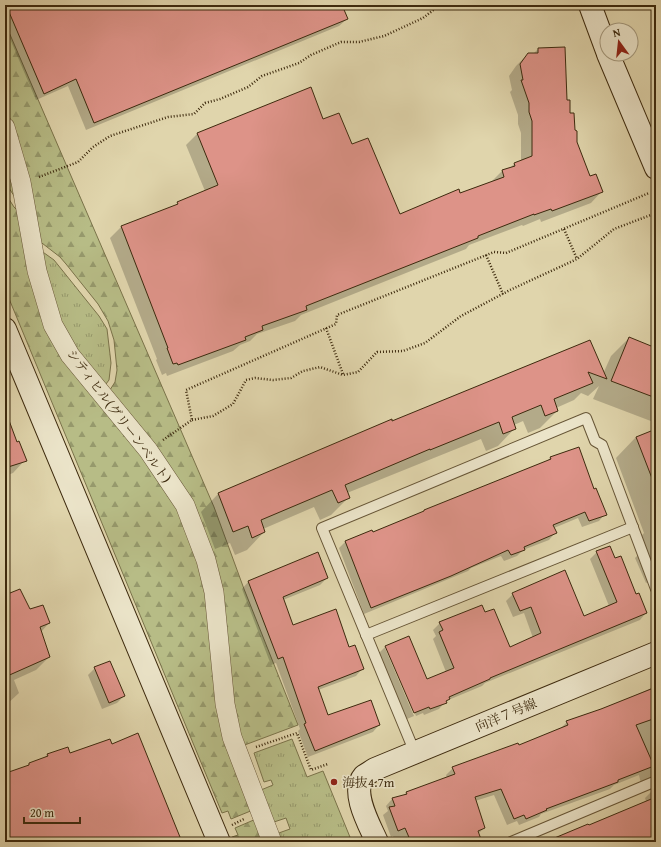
<svg xmlns="http://www.w3.org/2000/svg" width="661" height="847" font-family="'Gentium Book Plus','Noto Serif JP',serif">
<defs>
<pattern id="grass-tufts" width="24" height="20" patternUnits="userSpaceOnUse"><rect width="24" height="20" fill="#b7bc86"/><path d="M3 7l-1-3M5 7V3M7 7l1-3M15 17l-1-3M17 17v-4M19 17l1-3" fill="none" stroke="#96996c"/></pattern>
<pattern id="forest-firs" width="22" height="20" patternUnits="userSpaceOnUse"><rect width="22" height="20" fill="#b7bc86"/><path d="M5 1l3.5 6h-7zM16 11l3.5 6h-7z" fill="#96996c"/></pattern>
</defs>
<rect width="100%" height="100%" fill="#e0d5ac"/>
<filter id="stains"><feTurbulence type="fractalNoise" baseFrequency=".005" numOctaves="4"/><feColorMatrix values="0 0 0 0 .2 0 0 0 0 .09 0 0 0 0 .02 0 0 0 .5 -.17"/></filter>
<radialGradient id="worn" r=".72"><stop offset=".6" stop-color="#630" stop-opacity="0"/><stop offset="1" stop-color="#630" stop-opacity=".3"/></radialGradient>
<!-- grass -->
<g fill="url(#grass-tufts)" stroke="#7a734a">
<polygon points="5,145 20,205 5,182"/>
<polygon points="40,250 54,260 99,316 107,329 111,363 109,380 103,388 64,332"/>
<polygon points="292,739 307,777 323,771 352,842 279,842 276,834 290,829 286,818 271,823 261,790 273,785 271,780 264,782 254,753"/>
</g>
<!-- forest -->
<g fill="url(#forest-firs)" stroke="#7a734a">
<polygon points="5,23 214,507 244,589 298,725 242,746 231,706 209,549 108,393 115,382 117,370 114,340 108,321 98,304 66,264 60,257 38,240 20,147 5,105"/>
<polygon points="5,193 14,207 21,214 37,300 140,450 180,511 195,547 253,810 231,819 228,811 222,813 5,289"/>
<polygon points="256,819 265,842 234,842 232,837 238,835 235,828"/>
</g>
<!-- shadow -->
<g fill="#0003">
<polygon points="5,5 341,5 347,19 339,26 86,130 68,86 36,100 5,27"/>
<polygon points="538,49 566,101 576,142 590,177 602,191 591,203 541,222 540,219 523,226 522,225 469,245 466,249 301,315 295,321 257,334 250,341 240,345 233,351 167,376 166,373 162,375 156,360 157,359 110,238 122,226 174,207 178,203 205,191 186,145 197,134 311,88 323,121 351,146 399,215 491,182 502,171 510,168 514,164 521,161 521,133 518,124 518,115 510,92 512,90 509,76 516,66 528,54 533,54"/>
<polygon points="629,338 656,349 656,423 593,399 599,386 588,396 581,393 574,400 556,408 557,411 540,428 528,433 523,421 514,425 515,428 498,446 486,451 481,439 347,493 349,497 331,515 320,520 314,507 263,529 264,532 247,550 235,555 230,543 215,549 201,512 218,494 391,421 392,422 589,341 603,374 611,356"/>
<polygon points="5,413 16,443 25,460 13,473 5,476"/>
<polygon points="656,430 656,586 650,581 646,583 635,558 638,555 635,542 644,533 616,458 636,437"/>
<polygon points="578,448 594,490 605,514 599,521 582,527 578,518 554,528 555,533 549,540 523,550 517,556 504,561 501,556 471,568 468,571 364,614 339,548 345,542 372,533 546,462 550,458"/>
<polygon points="597,552 615,559 646,613 640,620 485,683 482,686 446,701 439,709 424,715 423,713 416,716 388,648 385,648 414,716 407,719 379,653 386,646 426,680 446,672 433,639 436,636 433,630 440,623 484,614 509,648 533,638 524,613 513,617 506,601 513,594 583,617 609,606 590,559"/>
<polygon points="317,553 327,578 320,585 283,600 293,627 349,648 362,669 356,676 318,690 327,716 379,725 373,732 308,757 298,731 300,729 276,663 271,665 242,589 248,582"/>
<polygon points="5,596 49,623 41,632 49,657 36,670 14,680 19,693 5,706"/>
<polygon points="95,668 124,696 117,703 102,709 88,675"/>
<polygon points="656,686 656,788 655,785 641,784 639,775 614,785 610,789 541,814 539,817 519,825 517,821 507,825 494,795 475,801 484,828 478,834 480,842 395,842 393,836 391,837 383,815 388,811 386,806 392,799 403,796 407,792 447,778 446,775 453,768 518,746 560,729 567,722 602,710"/>
<polygon points="111,745 181,842 5,842 5,775 6,774 26,767 29,764 43,759 48,754 69,754"/>
<polygon points="656,789 656,842 547,842 637,806 646,801 645,798 652,791"/>
</g>
<!-- building -->
<g fill="#dd9388" stroke="#3d2a0e">
<polygon points="6,5 342,5 348,19 94,123 76,79 44,94"/>
<polygon points="565,47 567,100 570,100 570,113 574,113 575,130 577,131 577,142 590,176 596,174 603,192 552,211 551,209 534,215 534,214 478,236 478,238 306,306 307,310 262,326 263,330 245,337 246,340 178,365 177,363 173,364 167,348 168,348 121,226 178,204 177,202 218,185 197,133 311,87 323,119 339,113 352,144 368,138 400,214 459,189 460,193 504,177 502,170 515,166 514,163 532,156 532,121 529,112 529,103 521,80 523,80 520,64 528,53 538,53 538,48"/>
<polygon points="629,337 656,348 656,398 611,381"/>
<polygon points="590,340 607,379 588,372 593,383 554,399 558,411 545,416 541,405 512,417 516,429 503,434 499,422 430,450 430,449 345,485 350,498 338,503 332,490 261,520 265,532 252,538 248,526 233,532 218,493 392,419 392,421"/>
<polygon points="5,415 7,415 17,442 19,441 27,461 5,468"/>
<polygon points="656,429 656,486 655,486 636,437"/>
<polygon points="579,447 594,489 596,488 607,515 589,521 585,512 553,525 557,533 524,547 525,550 511,555 508,550 451,576 371,608 345,541 372,530 373,532 424,511 424,510 551,459 550,457"/>
<polygon points="610,546 615,558 621,556 636,594 639,593 647,613 490,678 490,679 449,697 450,699 446,701 447,703 430,709 429,707 414,713 385,646 409,636 427,679 454,668 439,632 443,630 439,622 482,605 485,612 494,609 510,647 541,633 531,607 520,611 512,593 565,570 584,616 617,602 596,551"/>
<polygon points="318,552 328,578 283,597 293,625 336,609 349,647 355,645 364,669 318,687 328,715 371,700 380,725 315,751 304,724 306,723 283,657 278,659 248,581"/>
<polygon points="20,589 30,609 43,605 50,623 40,627 50,657 5,677 5,595"/>
<polygon points="110,661 125,696 109,703 94,667"/>
<polygon points="656,687 656,718 636,725 654,766 618,780 618,782 546,809 547,810 526,819 524,815 514,819 501,789 475,797 485,828 478,831 482,842 411,842 405,828 398,831 389,807 395,806 392,798 407,794 406,792 455,774 452,767 518,743 519,745 568,725 566,721 601,709"/>
<polygon points="138,733 182,842 5,842 5,786 9,784 6,773 29,765 29,763 48,756 47,754 68,747 70,753 110,739 112,744"/>
<polygon points="656,797 656,842 545,842 588,824 589,825"/>
</g>
<g fill="none" stroke-linecap="round" stroke-linejoin="round">
<defs>
<g id="lane">
<polyline points="366,635 633,527"/>
<polyline points="415,753 322,528 586,418 595,441 602,445 656,589"/>
<polyline points="511,842 656,781"/>
</g>
<polyline id="street" points="5,127 21,182 37,271 53,325 70,355 148,450 185,505 206,560 214,592 225,704 232,737 272,842"/>
<g id="secondary">
<polyline points="590,5 607,51"/>
<polyline points="608,54 656,168"/>
<polyline points="5,329 219,842"/>
<path d="M377 842C370 826 350 792 364 776 367 774 372 771 375 769L656 653"/>
</g>
</defs>
<!-- lane casing -->
<use href="#lane" stroke="#665536" stroke-width="12"/>
<!-- street casing -->
<use href="#street" stroke="#665536" stroke-width="20"/>
<!-- secondary casing -->
<use href="#secondary" stroke="#3d2a0e" stroke-width="24"/>
<!-- path -->
<g stroke="#3d2a0e" stroke-width="2.5" stroke-dasharray="1 2" stroke-linecap="butt">
<polyline points="39,177 78,162 93,147 110,136 168,117 194,114 205,103 220,99 248,87 262,76 299,63 311,55 341,42 359,42 384,36 423,18 436,8 442,5"/>
<polyline points="564,229 577,259"/>
<polyline points="486,255 503,294"/>
<polyline points="326,328 343,374"/>
<polyline points="192,420 213,416 233,404 246,380 255,378 273,380 291,378 303,371 320,367 343,375 358,372 377,352 403,351 425,343 461,316 510,290 577,259 614,229 656,213"/>
<polyline points="163,440 192,420 186,390 336,324 337,315 494,252 506,253 649,193"/>
<polyline points="256,747 297,733 311,770 328,764"/>
<polyline points="232,825 244,819"/>
</g>
<!-- lane -->
<use href="#lane" stroke="#ebe4c9" stroke-width="10"/>
<!-- street -->
<use href="#street" stroke="#ebe4c9" stroke-width="19"/>
<!-- secondary -->
<use href="#secondary" stroke="#ebe4c9" stroke-width="22"/>
</g>
<!-- markers -->
<circle fill="#8f2418" stroke="#ebe4c9" stroke-width="1.5" cx="334" cy="782" r="4"/>
<g text-anchor="middle" dominant-baseline="central" stroke-width="3" stroke-linejoin="round" paint-order="stroke">
<!-- street labels -->
<g font-size="13" fill="#3d2a0e" stroke="#ebe4c9">
<text transform="translate(119 416) rotate(53)">シティヒル(グリーンベルト)</text>
<text transform="translate(506 715) rotate(-23)">向洋７号線</text>
</g>
<!-- poi labels -->
<g font-size="13" fill="#3d2a0e" stroke="#ebe4c9" text-anchor="start">
<text x="342" y="782">海抜4.7m</text>
</g>
</g>
<!-- margin -->
<rect width="661" height="847" fill="none" stroke="#e0d5ac" stroke-width="20"/>
<rect x="6" y="6" width="649" height="835" fill="none" stroke="#3d2a0e" stroke-width="2"/>
<rect x="10" y="10" width="641" height="827" fill="none" stroke="#3d2a0e"/>
<!-- north arrow -->
<g transform="translate(619 42) rotate(345)"><circle r="19" fill="#ebe4c9" stroke="#a59a7e"/>
<path d="M0-3L7 15L0 10L-7 15Z" fill="#8f2418"/>
<text y="-6" font-size="11" font-weight="bold" text-anchor="middle" fill="#3d2a0e">N</text>
</g>
<!-- scale -->
<path d="M24 817v6h56v-6" fill="none" stroke="#3d2a0e" stroke-width="2"/>
<text x="30" y="817" font-size="12" fill="#3d2a0e" stroke="#ebe4c9" stroke-width="3" paint-order="stroke">20 m</text>
<rect width="100%" height="100%" filter="url(#stains)"/>
<rect width="100%" height="100%" fill="url(#worn)"/>
</svg>
